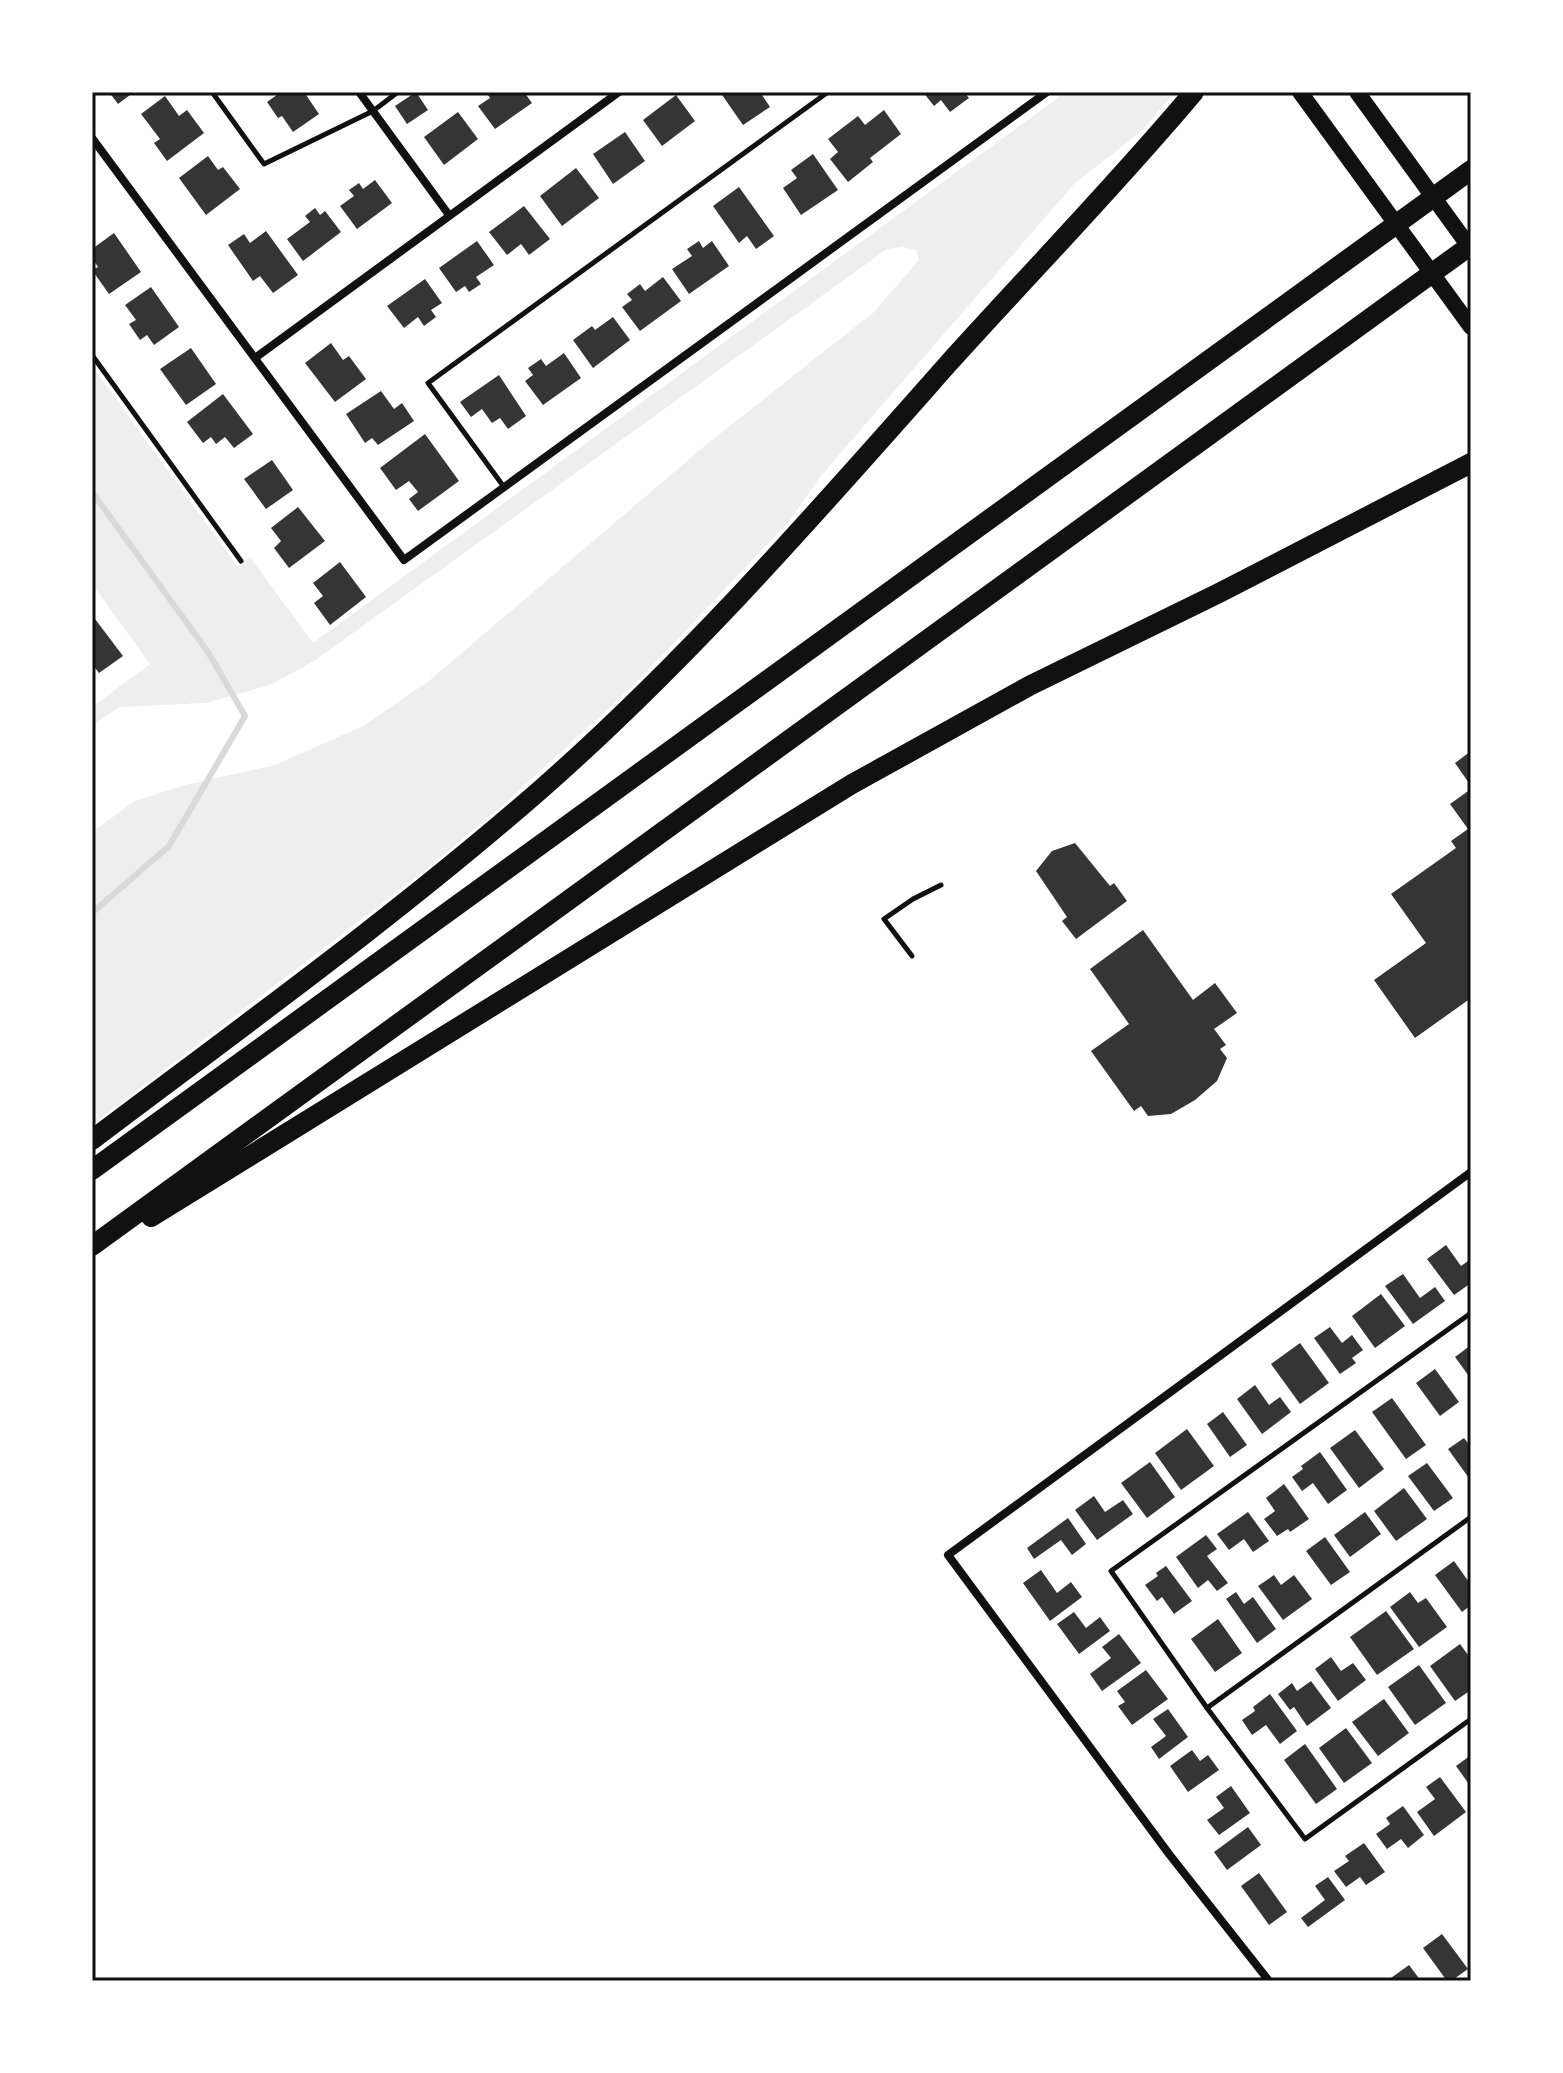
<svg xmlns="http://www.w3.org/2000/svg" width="1563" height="2073" font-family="'Nunito Sans',sans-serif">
<rect width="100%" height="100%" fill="#fff"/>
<!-- green -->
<polygon fill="#eee" points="1066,92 1174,92 1144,129 1075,183 862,428 819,478 791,519 636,683 501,807 427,869 92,1125 92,832 135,801 185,785 275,765 363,726 430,680 707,444 874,312 919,260 916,250 903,247 887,249 314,661 270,685 206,703 119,707 92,726 92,707 150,664 92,584 92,366 237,566 250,557 313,643"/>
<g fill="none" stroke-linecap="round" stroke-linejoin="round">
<!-- stream -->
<polyline stroke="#d9d9d9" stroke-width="6" points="92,492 208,652 245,716 169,846 92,913"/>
</g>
<!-- building -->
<g fill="#353535">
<polygon points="109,92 134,92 118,104"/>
<polygon points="281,92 304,92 319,114 293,132 282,116 278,118 267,102"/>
<polygon points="416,92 428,110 407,124 395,106"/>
<polygon points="486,92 524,92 532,103 495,129 478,106 490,98"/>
<polygon points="720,92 760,92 770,107 743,125"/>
<polygon points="923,92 964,92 969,98 950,112 941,100 934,106"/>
<polygon points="676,95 695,121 662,146 643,120"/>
<polygon points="165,96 179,116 187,110 204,133 167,161 154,143 160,139 141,114"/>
<polygon points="884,110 901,134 870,158 873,162 848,182 830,159 838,152 828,139 858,116 865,125"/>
<polygon points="458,112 478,139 444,165 424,137"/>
<polygon points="625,132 645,161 613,184 593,154"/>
<polygon points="813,154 838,190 801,215 783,188 797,178 791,170"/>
<polygon points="208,156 218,170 223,167 240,189 206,215 179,178"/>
<polygon points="576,168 599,198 562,226 540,196"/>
<polygon points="375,180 392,203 357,229 340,206 354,196 349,190 359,183 363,189"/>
<polygon points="739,187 774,236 756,249 747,236 739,243 713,206"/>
<polygon points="524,206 550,239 529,255 521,244 507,255 489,232"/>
<polygon points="315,208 320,215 325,211 341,232 303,261 287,239 310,222 305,216"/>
<polygon points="266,231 298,275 273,293 260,276 253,281 228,245 244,234 250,243"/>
<polygon points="114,233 141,272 109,294 92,270 98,267 92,258 92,249"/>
<polygon points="477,241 494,265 476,277 481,284 469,292 465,286 456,292 439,268"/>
<polygon points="699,241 703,248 712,241 729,266 689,294 672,269 692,256 687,249"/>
<polygon points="663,277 681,301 640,331 622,307 632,300 627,294 640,284 645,291"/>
<polygon points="425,279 442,303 431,310 436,317 424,326 418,317 404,328 387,306"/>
<polygon points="151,287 179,327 154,345 147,335 140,340 129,324 136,320 125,305"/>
<polygon points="613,317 630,340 593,368 573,340 592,326 595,330"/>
<polygon points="331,343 343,360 349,356 366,379 335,402 305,363"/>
<polygon points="191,348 216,384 186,405 160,369"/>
<polygon points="564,353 581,378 543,405 525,381 533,375 528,368 541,359 546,366"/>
<polygon points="499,375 526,416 508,429 500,418 492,423 482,409 471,417 460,402"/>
<polygon points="381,391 394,409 402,403 414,421 378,445 372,438 365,443 346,414"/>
<polygon points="223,394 253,434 234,448 225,437 216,444 211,437 203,443 187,422"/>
<polygon points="425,434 459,481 418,511 409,499 418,492 409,481 396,490 380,468"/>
<polygon points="272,460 293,490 266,509 244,479"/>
<polygon points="298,507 325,541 289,568 274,548 281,541 271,528"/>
<polygon points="340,562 366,597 330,625 314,603 323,596 313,583"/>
<polygon points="92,615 123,656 99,673 92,664"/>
<polygon points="1471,751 1471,786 1455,763"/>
<polygon points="1471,789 1471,998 1415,1038 1374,980 1426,943 1391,894 1456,848 1451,841 1468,829 1450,804"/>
<polygon points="1075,843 1110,886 1114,883 1127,901 1076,939 1062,921 1067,917 1036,871 1052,851"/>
<polygon points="1143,930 1193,1000 1215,983 1237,1013 1214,1029 1226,1045 1220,1049 1227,1058 1217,1081 1195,1100 1171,1114 1148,1116 1141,1106 1134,1111 1091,1051 1129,1024 1090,969"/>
<polygon points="1446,1245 1461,1266 1471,1259 1471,1283 1454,1295 1427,1259"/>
<polygon points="1403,1274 1420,1298 1435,1287 1445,1301 1413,1324 1385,1286"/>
<polygon points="1381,1294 1405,1326 1375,1348 1352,1316"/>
<polygon points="1330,1327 1342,1343 1352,1335 1363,1350 1352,1358 1356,1363 1340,1374 1314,1338"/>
<polygon points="1300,1343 1329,1383 1300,1404 1271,1364"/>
<polygon points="1471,1345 1471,1379 1455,1357"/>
<polygon points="1435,1369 1459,1402 1440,1416 1416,1383"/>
<polygon points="1255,1385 1269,1405 1280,1397 1291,1412 1262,1434 1237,1399"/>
<polygon points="1392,1398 1426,1445 1406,1459 1372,1412"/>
<polygon points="1223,1412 1247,1445 1230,1457 1207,1424"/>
<polygon points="1187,1429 1214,1466 1181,1490 1155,1453"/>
<polygon points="1355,1430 1384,1469 1359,1488 1330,1448"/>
<polygon points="1464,1438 1471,1447 1471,1481 1448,1449"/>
<polygon points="1320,1452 1347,1490 1328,1504 1313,1483 1302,1491 1292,1477 1303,1469 1301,1466"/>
<polygon points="1150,1462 1175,1497 1147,1518 1121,1483"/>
<polygon points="1427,1463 1453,1498 1434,1511 1408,1476"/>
<polygon points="1284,1484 1309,1519 1290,1532 1288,1529 1277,1536 1264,1519 1275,1511 1266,1498"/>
<polygon points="1404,1488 1427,1519 1396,1541 1374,1511"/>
<polygon points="1094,1496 1105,1512 1123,1500 1133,1514 1097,1540 1075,1510"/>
<polygon points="1248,1512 1269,1541 1253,1552 1244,1539 1229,1550 1217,1534"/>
<polygon points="1365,1512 1381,1534 1350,1557 1334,1535"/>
<polygon points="1068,1518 1086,1544 1072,1555 1061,1540 1034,1559 1027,1548"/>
<polygon points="1206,1535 1217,1549 1207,1556 1228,1583 1217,1591 1208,1580 1198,1588 1176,1557"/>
<polygon points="1325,1537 1350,1572 1331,1585 1306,1551"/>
<polygon points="1454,1561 1471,1585 1471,1605 1462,1612 1435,1575"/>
<polygon points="1166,1566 1192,1601 1174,1614 1162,1597 1157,1601 1145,1585 1158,1576 1156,1573"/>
<polygon points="1041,1570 1057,1593 1071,1582 1082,1597 1050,1621 1023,1583"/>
<polygon points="1274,1575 1281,1585 1294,1575 1312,1599 1283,1620 1258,1586"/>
<polygon points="1236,1592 1244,1604 1253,1597 1276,1629 1257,1643 1226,1599"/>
<polygon points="1410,1592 1418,1603 1426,1598 1447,1627 1419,1647 1390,1607"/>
<polygon points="1386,1611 1414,1649 1377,1675 1350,1637"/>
<polygon points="1074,1612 1086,1628 1100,1617 1110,1631 1079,1654 1057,1624"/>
<polygon points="1218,1619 1242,1653 1215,1672 1191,1639"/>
<polygon points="1119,1634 1141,1663 1102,1691 1090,1674 1111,1658 1102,1647"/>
<polygon points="1460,1644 1471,1659 1471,1690 1455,1701 1430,1666"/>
<polygon points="1331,1657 1341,1671 1353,1663 1366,1680 1338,1701 1315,1669"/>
<polygon points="1419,1665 1446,1703 1415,1725 1388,1687"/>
<polygon points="1146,1670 1168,1699 1132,1725 1118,1706 1125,1702 1117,1691"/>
<polygon points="1311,1681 1331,1708 1307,1726 1294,1707 1290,1710 1278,1694 1292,1683 1297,1691"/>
<polygon points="1270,1694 1297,1731 1280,1744 1266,1725 1252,1735 1242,1720 1255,1711 1253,1707"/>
<polygon points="1384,1699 1409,1733 1378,1756 1352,1722"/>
<polygon points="1168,1709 1188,1737 1159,1759 1151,1747 1166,1736 1153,1719"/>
<polygon points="1346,1728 1372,1763 1344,1783 1319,1748"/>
<polygon points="1305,1744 1337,1789 1316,1804 1284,1760"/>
<polygon points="1192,1750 1200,1761 1208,1755 1219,1770 1188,1792 1170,1766"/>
<polygon points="1471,1755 1471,1787 1456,1766"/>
<polygon points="1440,1777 1466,1812 1434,1836 1417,1812 1435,1799 1426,1787"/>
<polygon points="1231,1786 1250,1813 1219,1835 1207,1820 1224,1808 1216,1797"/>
<polygon points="1403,1806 1424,1835 1408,1848 1401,1839 1387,1849 1376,1834 1390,1824 1386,1818"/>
<polygon points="1248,1827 1261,1845 1227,1870 1214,1852"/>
<polygon points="1364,1843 1385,1872 1366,1885 1360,1877 1346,1887 1334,1871 1349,1861 1345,1856"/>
<polygon points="1259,1873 1287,1912 1269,1925 1241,1886"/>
<polygon points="1328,1877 1345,1900 1308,1927 1301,1918 1325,1900 1315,1886"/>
<polygon points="1442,1934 1468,1969 1451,1981 1447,1981 1423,1948"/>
<polygon points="1409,1965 1421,1981 1393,1981 1391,1978"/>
</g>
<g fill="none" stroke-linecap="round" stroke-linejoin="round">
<!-- service -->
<g stroke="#111" stroke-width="5">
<polyline points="212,92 264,164 373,111 398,92"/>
<polyline points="92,355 241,561"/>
<polyline points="504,487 428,383 828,92"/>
<polyline points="912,956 884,919 913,899 941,885"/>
<polyline points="1471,1313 1111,1571 1207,1708 1305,1839 1471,1719"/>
<polyline points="1207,1708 1471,1517"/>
</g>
<!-- minor -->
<g stroke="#111" stroke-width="8">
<polyline points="359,92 449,215"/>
<polyline points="92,138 404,560 1047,92"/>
<polyline points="255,358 619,92"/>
<polyline points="1269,1981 1169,1854 948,1555 1471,1172"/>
</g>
<!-- secondary -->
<g stroke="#111" stroke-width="16">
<polyline points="1300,92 1471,327"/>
<polyline points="1357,92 1471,249"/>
</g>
<!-- motorway -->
<g stroke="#111" stroke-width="20">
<path d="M92 1140C243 1026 397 915 539 791 687 661 817 512 947 365 1029 274 1115 186 1194 92"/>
<polyline points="92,1170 1471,170"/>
<polyline points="151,1217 852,784 1031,685 1219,593 1471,463"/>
<polyline points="92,1246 1471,245"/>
</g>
</g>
<!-- border -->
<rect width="1563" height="2073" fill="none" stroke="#ffffff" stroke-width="188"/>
<rect x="94" y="94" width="1375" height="1885" fill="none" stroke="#111" stroke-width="3"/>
</svg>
